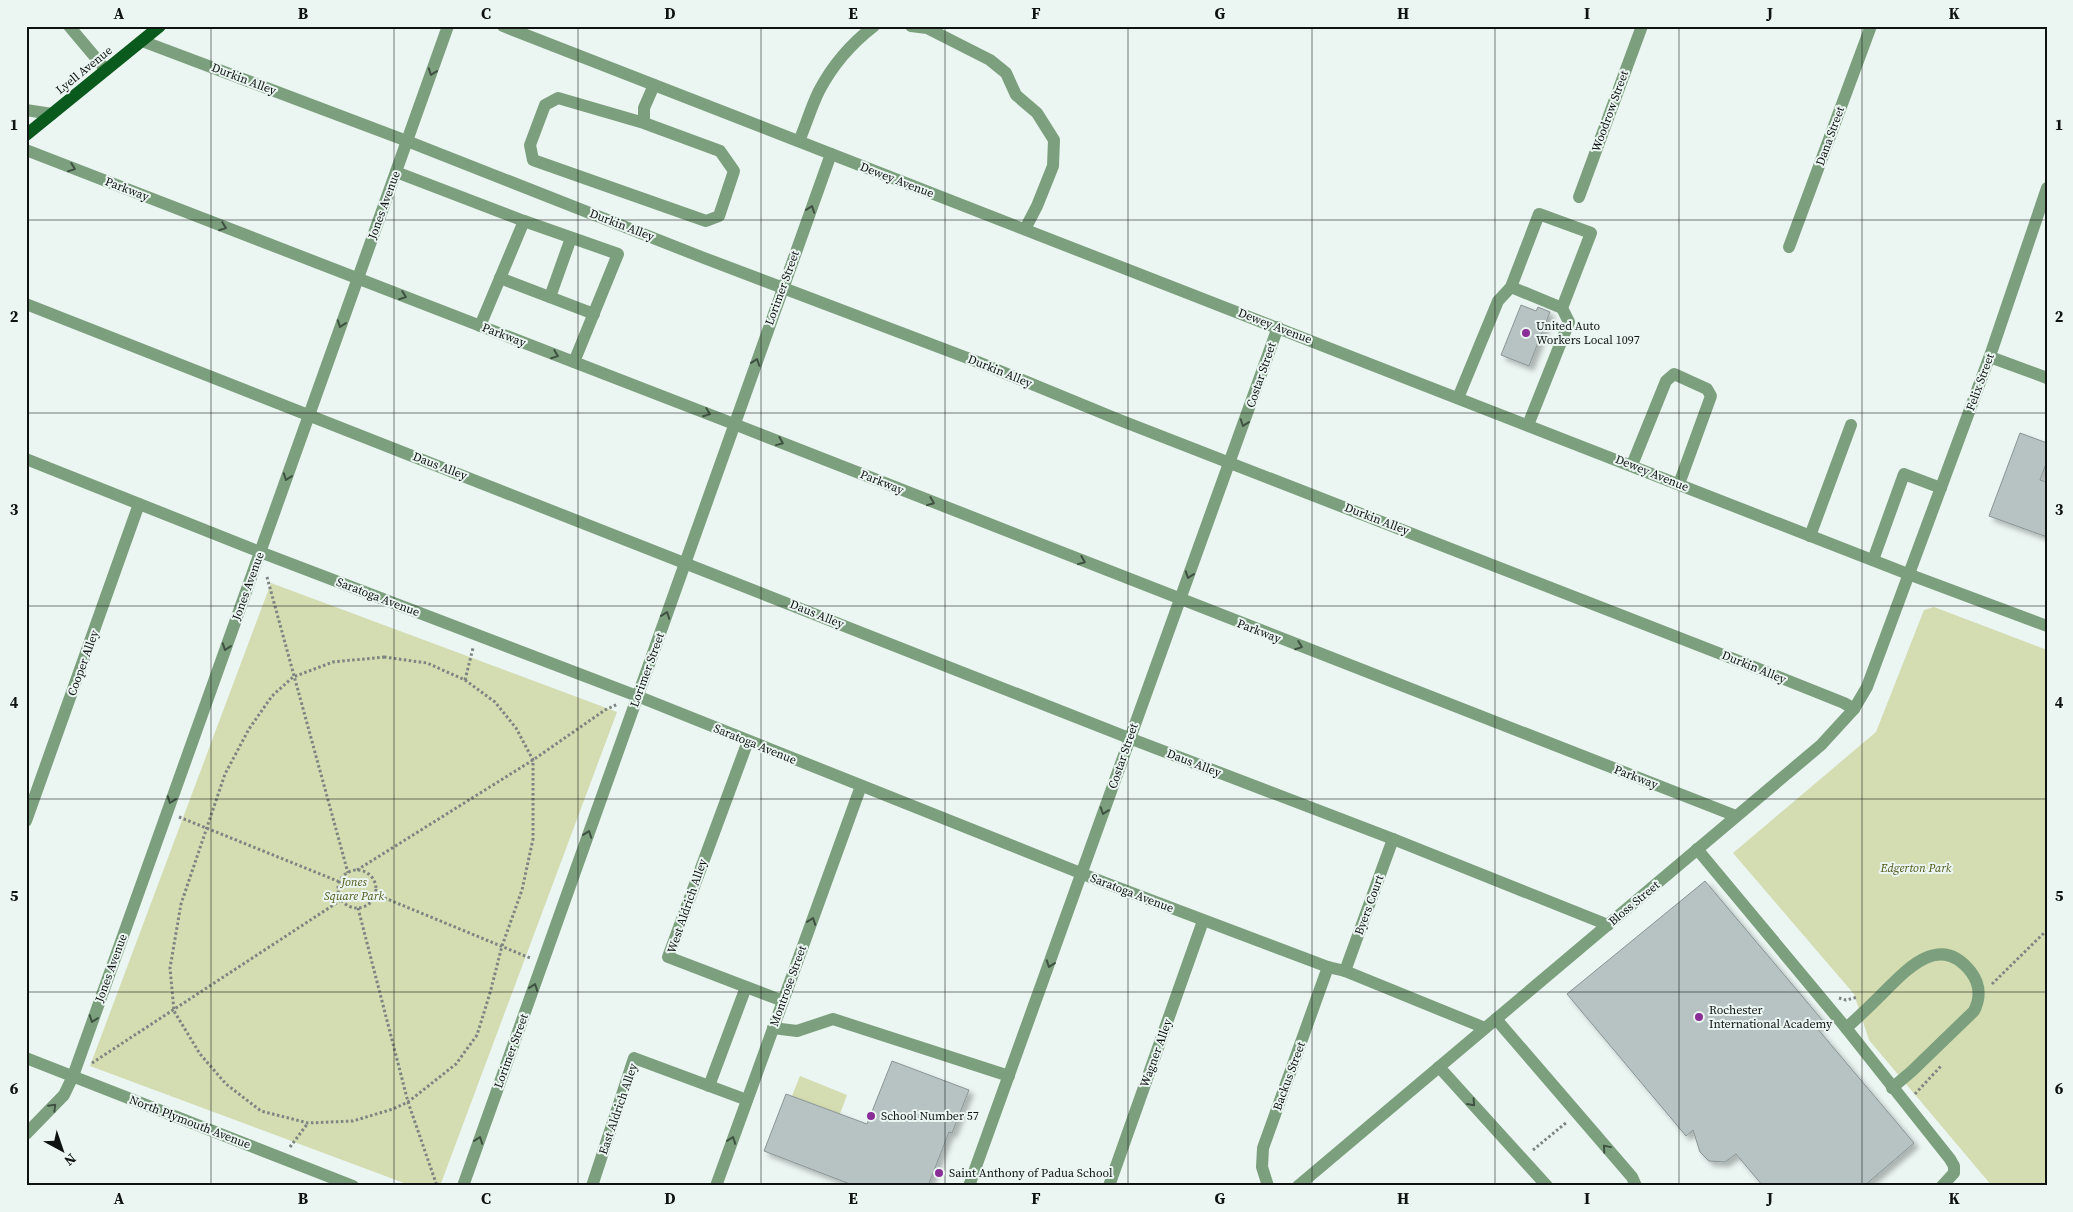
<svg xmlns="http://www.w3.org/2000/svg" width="2073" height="1212" font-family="'Source Serif 4',serif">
<defs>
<filter id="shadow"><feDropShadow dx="4.5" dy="4.5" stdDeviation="2.5" flood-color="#0004"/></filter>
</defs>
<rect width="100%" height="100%" fill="#ebf5f2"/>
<!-- green -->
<g fill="#d4dcb1">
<polygon points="271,583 617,712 440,1186 412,1186 90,1066"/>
<polygon points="1934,607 2047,650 2047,1186 1992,1186 1869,1040 1854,994 1733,853 1876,732 1924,610"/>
<polygon points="800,1076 847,1095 840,1114 792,1096"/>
</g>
<!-- building -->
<g fill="#b7c2c3" stroke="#8a9495" filter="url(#shadow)">
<polygon points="1521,305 1536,311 1538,307 1550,312 1529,366 1501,355"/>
<polygon points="2020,433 2047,443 2047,461 2040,480 2047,482 2047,537 1989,516"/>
<polygon points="1705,881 1823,1021 1816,1027 1914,1143 1864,1186 1763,1186 1736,1154 1725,1162 1709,1161 1700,1152 1693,1130 1686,1136 1567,994"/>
<polygon points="892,1061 969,1090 952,1133 949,1132 928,1186 855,1186 764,1151 786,1094 867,1124"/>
</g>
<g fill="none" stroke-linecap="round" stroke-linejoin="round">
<!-- path -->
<g stroke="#7d8482" stroke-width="3" stroke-dasharray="2.5 2.5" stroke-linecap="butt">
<polyline points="267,577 348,873"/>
<polygon points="384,657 427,663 465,680 495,702 516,728 533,760 533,839 522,890 502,946 490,993 477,1035 456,1064 408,1102 393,1109 353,1121 308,1123 261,1111 226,1084 200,1054 174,1011 170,968 181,904 225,774 249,729 272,696 293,677 333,662"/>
<polyline points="465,680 473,648"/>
<polyline points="179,817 340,882"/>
<polyline points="357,870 533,760 605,710 618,704"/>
<circle cx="357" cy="889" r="19"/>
<polyline points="375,894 530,958"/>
<polyline points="358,908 408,1102 437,1186"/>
<polyline points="1992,984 2047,930"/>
<polyline points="1839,998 1846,1000 1858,997"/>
<polyline points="92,1063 341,900"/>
<polyline points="1915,1094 1941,1066"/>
<polyline points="290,1147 308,1123"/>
<polyline points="1533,1150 1567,1122"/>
</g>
<!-- minor -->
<g stroke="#7ca07e" stroke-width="12">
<polyline points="69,26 106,70"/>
<polyline points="503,26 1908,574 2047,626"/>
<polyline points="911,26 927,28 990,60 1006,73 1016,95 1037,113 1054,140 1053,166 1037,206 1025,229"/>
<polyline points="142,41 407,141 704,258 978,362 1117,419 1744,663 1844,703 1854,709"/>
<polyline points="26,110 52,114"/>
<polyline points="644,123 558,98 545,105 530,145 533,160 706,221 719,216 734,171 720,151 644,123 644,108 654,85"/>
<path d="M799 141C806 125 811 107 819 91 832 66 852 43 874 26"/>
<polyline points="26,150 734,424 1736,816"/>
<polyline points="396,172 524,221"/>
<polyline points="1579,197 1642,26"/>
<polyline points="1789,247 1871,26"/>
<polyline points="500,278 594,314"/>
<polyline points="1511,287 1562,308"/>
<polyline points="550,297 571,238"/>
<polyline points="26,304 1129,738 1393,839 1608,925"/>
<polyline points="480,326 524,221 618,254 574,362"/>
<polyline points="1990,357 2047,378"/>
<polyline points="1458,398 1498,301 1511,287 1539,214 1591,233 1562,308 1569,322 1528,425"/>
<polyline points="26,459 260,552 637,696 1103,882 1328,967 1345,971 1485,1028"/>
<polyline points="1632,465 1666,381 1674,374 1707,389 1711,396 1679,484"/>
<polyline points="1810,536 1851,425"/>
<polyline points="1873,560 1904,474 1941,488"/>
<polyline points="748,741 668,957 783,1001"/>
<polyline points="26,821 139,504"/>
<polyline points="1697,849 1846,1028 1950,1159 1954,1166 1954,1173 1942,1186"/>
<polyline points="1345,971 1393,839"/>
<polyline points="1496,1019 1632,1177 1636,1186"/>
<polyline points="773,1028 797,1031 833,1019 1009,1076"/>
<path d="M1846 1028C1860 1016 1873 1003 1885 991 1909 967 1941 933 1971 972 1980 984 1981 997 1974 1011L1912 1071 1892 1088"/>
<polyline points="26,1058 353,1186"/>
<polyline points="1439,1067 1547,1186"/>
<polyline points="709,1086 746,987"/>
<polyline points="26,1134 64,1095 73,1076 448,26"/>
<polyline points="463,1186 831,154"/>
<polyline points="592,1186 634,1058 747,1100"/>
<polyline points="716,1186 861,786"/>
<polyline points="969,1186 1278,327"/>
<polyline points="1109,1186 1203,921"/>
<polyline points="1268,1186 1262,1167 1263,1148 1328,967"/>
<polyline points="1298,1186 1821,745 1854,709 1867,687 1992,350 2047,188"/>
</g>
<!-- major -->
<polyline stroke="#095a1c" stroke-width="12" points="26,135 160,26"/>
</g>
<!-- one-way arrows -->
<defs><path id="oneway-chevron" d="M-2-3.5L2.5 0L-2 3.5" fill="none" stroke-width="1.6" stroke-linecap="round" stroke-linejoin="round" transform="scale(1.25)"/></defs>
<g stroke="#3f5242">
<use href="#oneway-chevron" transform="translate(432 72) rotate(110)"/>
<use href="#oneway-chevron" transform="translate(72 168) rotate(21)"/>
<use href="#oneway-chevron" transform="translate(811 209) rotate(-70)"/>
<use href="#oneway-chevron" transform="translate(223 227) rotate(21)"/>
<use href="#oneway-chevron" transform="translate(403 296) rotate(21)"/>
<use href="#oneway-chevron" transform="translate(341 324) rotate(110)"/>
<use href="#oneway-chevron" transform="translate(555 355) rotate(21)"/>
<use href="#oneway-chevron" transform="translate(756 362) rotate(-71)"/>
<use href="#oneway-chevron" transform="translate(707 413) rotate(21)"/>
<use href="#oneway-chevron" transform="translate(1244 423) rotate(109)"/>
<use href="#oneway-chevron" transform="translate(780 442) rotate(22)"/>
<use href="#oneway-chevron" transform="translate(287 477) rotate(110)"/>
<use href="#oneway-chevron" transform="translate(931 502) rotate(22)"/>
<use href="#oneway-chevron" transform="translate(1082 561) rotate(22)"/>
<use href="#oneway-chevron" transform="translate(1189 575) rotate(110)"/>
<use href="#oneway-chevron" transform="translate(666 615) rotate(-70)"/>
<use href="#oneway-chevron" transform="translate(1299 646) rotate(21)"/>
<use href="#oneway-chevron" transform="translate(226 647) rotate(110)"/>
<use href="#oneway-chevron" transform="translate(171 800) rotate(110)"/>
<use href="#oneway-chevron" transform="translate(1104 811) rotate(109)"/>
<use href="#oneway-chevron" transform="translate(588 834) rotate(-70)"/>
<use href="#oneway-chevron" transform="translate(812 921) rotate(-70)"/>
<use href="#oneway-chevron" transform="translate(1050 964) rotate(110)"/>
<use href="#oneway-chevron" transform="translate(534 987) rotate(-70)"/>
<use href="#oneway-chevron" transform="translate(93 1019) rotate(110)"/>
<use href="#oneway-chevron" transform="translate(1472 1103) rotate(48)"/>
<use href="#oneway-chevron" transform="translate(53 1107) rotate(-45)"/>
<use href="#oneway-chevron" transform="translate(479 1140) rotate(-70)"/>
<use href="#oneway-chevron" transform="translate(732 1140) rotate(-70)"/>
<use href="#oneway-chevron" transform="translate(1606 1148) rotate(-130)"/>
</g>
<!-- grid -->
<path fill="none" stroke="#0e1211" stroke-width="1" stroke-opacity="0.55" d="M211 26V1186M394 26V1186M578 26V1186M761 26V1186M945 26V1186M1128 26V1186M1312 26V1186M1495 26V1186M1679 26V1186M1862 26V1186M26 220H2047M26 413H2047M26 606H2047M26 799H2047M26 992H2047"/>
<!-- markers -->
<g fill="#8a2d97" stroke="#ebf5f2" stroke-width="2">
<circle cx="1526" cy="333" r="5"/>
<circle cx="1699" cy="1017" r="5"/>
<circle cx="871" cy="1116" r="5"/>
<circle cx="939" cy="1173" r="5"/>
</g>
<g text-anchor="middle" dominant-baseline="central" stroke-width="4" stroke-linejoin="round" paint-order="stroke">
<!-- street labels -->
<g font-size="12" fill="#0e1211" stroke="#ebf5f2">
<text transform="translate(84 70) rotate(-39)">Lyell Avenue</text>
<text transform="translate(244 79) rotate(21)">Durkin Alley</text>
<text transform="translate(1610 111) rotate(-70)">Woodrow Street</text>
<text transform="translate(1830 136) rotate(-70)">Dana Street</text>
<text transform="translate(897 180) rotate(21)">Dewey Avenue</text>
<text transform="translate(127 189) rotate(21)">Parkway</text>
<text transform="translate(384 205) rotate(-70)">Jones Avenue</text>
<text transform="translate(622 225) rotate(21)">Durkin Alley</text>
<text transform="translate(782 288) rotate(-70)">Lorimer Street</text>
<text transform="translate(1275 326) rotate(21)">Dewey Avenue</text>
<text transform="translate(504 335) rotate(21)">Parkway</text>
<text transform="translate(1000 371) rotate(22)">Durkin Alley</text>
<text transform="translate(1261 375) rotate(-71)">Costar Street</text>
<text transform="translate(1980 382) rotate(-70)">Felix Street</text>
<text transform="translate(440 466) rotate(21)">Daus Alley</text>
<text transform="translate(1652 473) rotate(22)">Dewey Avenue</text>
<text transform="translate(882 482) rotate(22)">Parkway</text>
<text transform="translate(1377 519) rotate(21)">Durkin Alley</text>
<text transform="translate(248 586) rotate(-70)">Jones Avenue</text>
<text transform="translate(378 597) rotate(21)">Saratoga Avenue</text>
<text transform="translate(817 614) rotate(22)">Daus Alley</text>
<text transform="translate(1259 631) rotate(21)">Parkway</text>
<text transform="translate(83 663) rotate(-70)">Cooper Alley</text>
<text transform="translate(1754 667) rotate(22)">Durkin Alley</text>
<text transform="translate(647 670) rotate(-70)">Lorimer Street</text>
<text transform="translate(755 744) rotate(22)">Saratoga Avenue</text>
<text transform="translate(1123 756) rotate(-71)">Costar Street</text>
<text transform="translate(1194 763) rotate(21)">Daus Alley</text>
<text transform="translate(1636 777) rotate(21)">Parkway</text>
<text transform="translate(1132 893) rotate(21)">Saratoga Avenue</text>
<text transform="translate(1634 903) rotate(-40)">Bloss Street</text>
<text transform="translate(1369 905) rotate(-70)">Byers Court</text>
<text transform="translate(687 906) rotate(-71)">West Aldrich Alley</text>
<text transform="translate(111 968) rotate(-70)">Jones Avenue</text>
<text transform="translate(788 986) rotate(-70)">Montrose Street</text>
<text transform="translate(511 1051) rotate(-70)">Lorimer Street</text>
<text transform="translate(1156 1053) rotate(-70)">Wagner Alley</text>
<text transform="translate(1289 1076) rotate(-70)">Backus Street</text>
<text transform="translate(618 1109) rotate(-71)">East Aldrich Alley</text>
<text transform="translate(190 1122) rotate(21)">North Plymouth Avenue</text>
</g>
<!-- poi labels -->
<g font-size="12" fill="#0e1211" stroke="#ebf5f2" text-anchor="start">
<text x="1536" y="326">United Auto<tspan x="1536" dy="14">Workers Local 1097</tspan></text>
<text x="1709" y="1010">Rochester<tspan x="1709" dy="14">International Academy</tspan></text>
<text x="881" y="1116">School Number 57</text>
<text x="949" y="1173">Saint Anthony of Padua School</text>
</g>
<!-- park labels -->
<g font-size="12" font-style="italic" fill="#515917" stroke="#ebf5f2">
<text x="1916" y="868">Edgerton Park</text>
<text x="354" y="882">Jones<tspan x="354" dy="14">Square Park</tspan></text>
</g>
</g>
<!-- border -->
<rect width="2073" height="1212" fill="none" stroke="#ebf5f2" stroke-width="55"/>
<!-- north arrow -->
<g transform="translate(62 1150) rotate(140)" stroke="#ebf5f2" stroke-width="4" paint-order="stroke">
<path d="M0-4L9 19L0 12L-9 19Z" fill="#0e1211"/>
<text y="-8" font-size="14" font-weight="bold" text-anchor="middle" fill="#0e1211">N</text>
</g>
<rect x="28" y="28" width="2018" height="1156" fill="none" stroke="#0e1211" stroke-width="2"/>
<g font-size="16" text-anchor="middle" font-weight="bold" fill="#0e1211">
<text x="119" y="19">A</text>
<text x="303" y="19">B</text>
<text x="486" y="19">C</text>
<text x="670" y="19">D</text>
<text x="853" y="19">E</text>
<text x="1036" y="19">F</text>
<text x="1220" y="19">G</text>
<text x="1403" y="19">H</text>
<text x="1587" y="19">I</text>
<text x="1770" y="19">J</text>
<text x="1954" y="19">K</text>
<text x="14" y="130">1</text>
<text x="2059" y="130">1</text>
<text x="14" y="322">2</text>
<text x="2059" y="322">2</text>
<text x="14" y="515">3</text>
<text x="2059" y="515">3</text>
<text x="14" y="708">4</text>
<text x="2059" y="708">4</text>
<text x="14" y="901">5</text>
<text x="2059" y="901">5</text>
<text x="14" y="1094">6</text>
<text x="2059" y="1094">6</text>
<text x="119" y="1204">A</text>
<text x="303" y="1204">B</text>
<text x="486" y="1204">C</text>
<text x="670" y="1204">D</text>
<text x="853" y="1204">E</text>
<text x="1036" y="1204">F</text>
<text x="1220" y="1204">G</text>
<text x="1403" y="1204">H</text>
<text x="1587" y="1204">I</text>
<text x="1770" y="1204">J</text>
<text x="1954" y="1204">K</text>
</g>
</svg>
